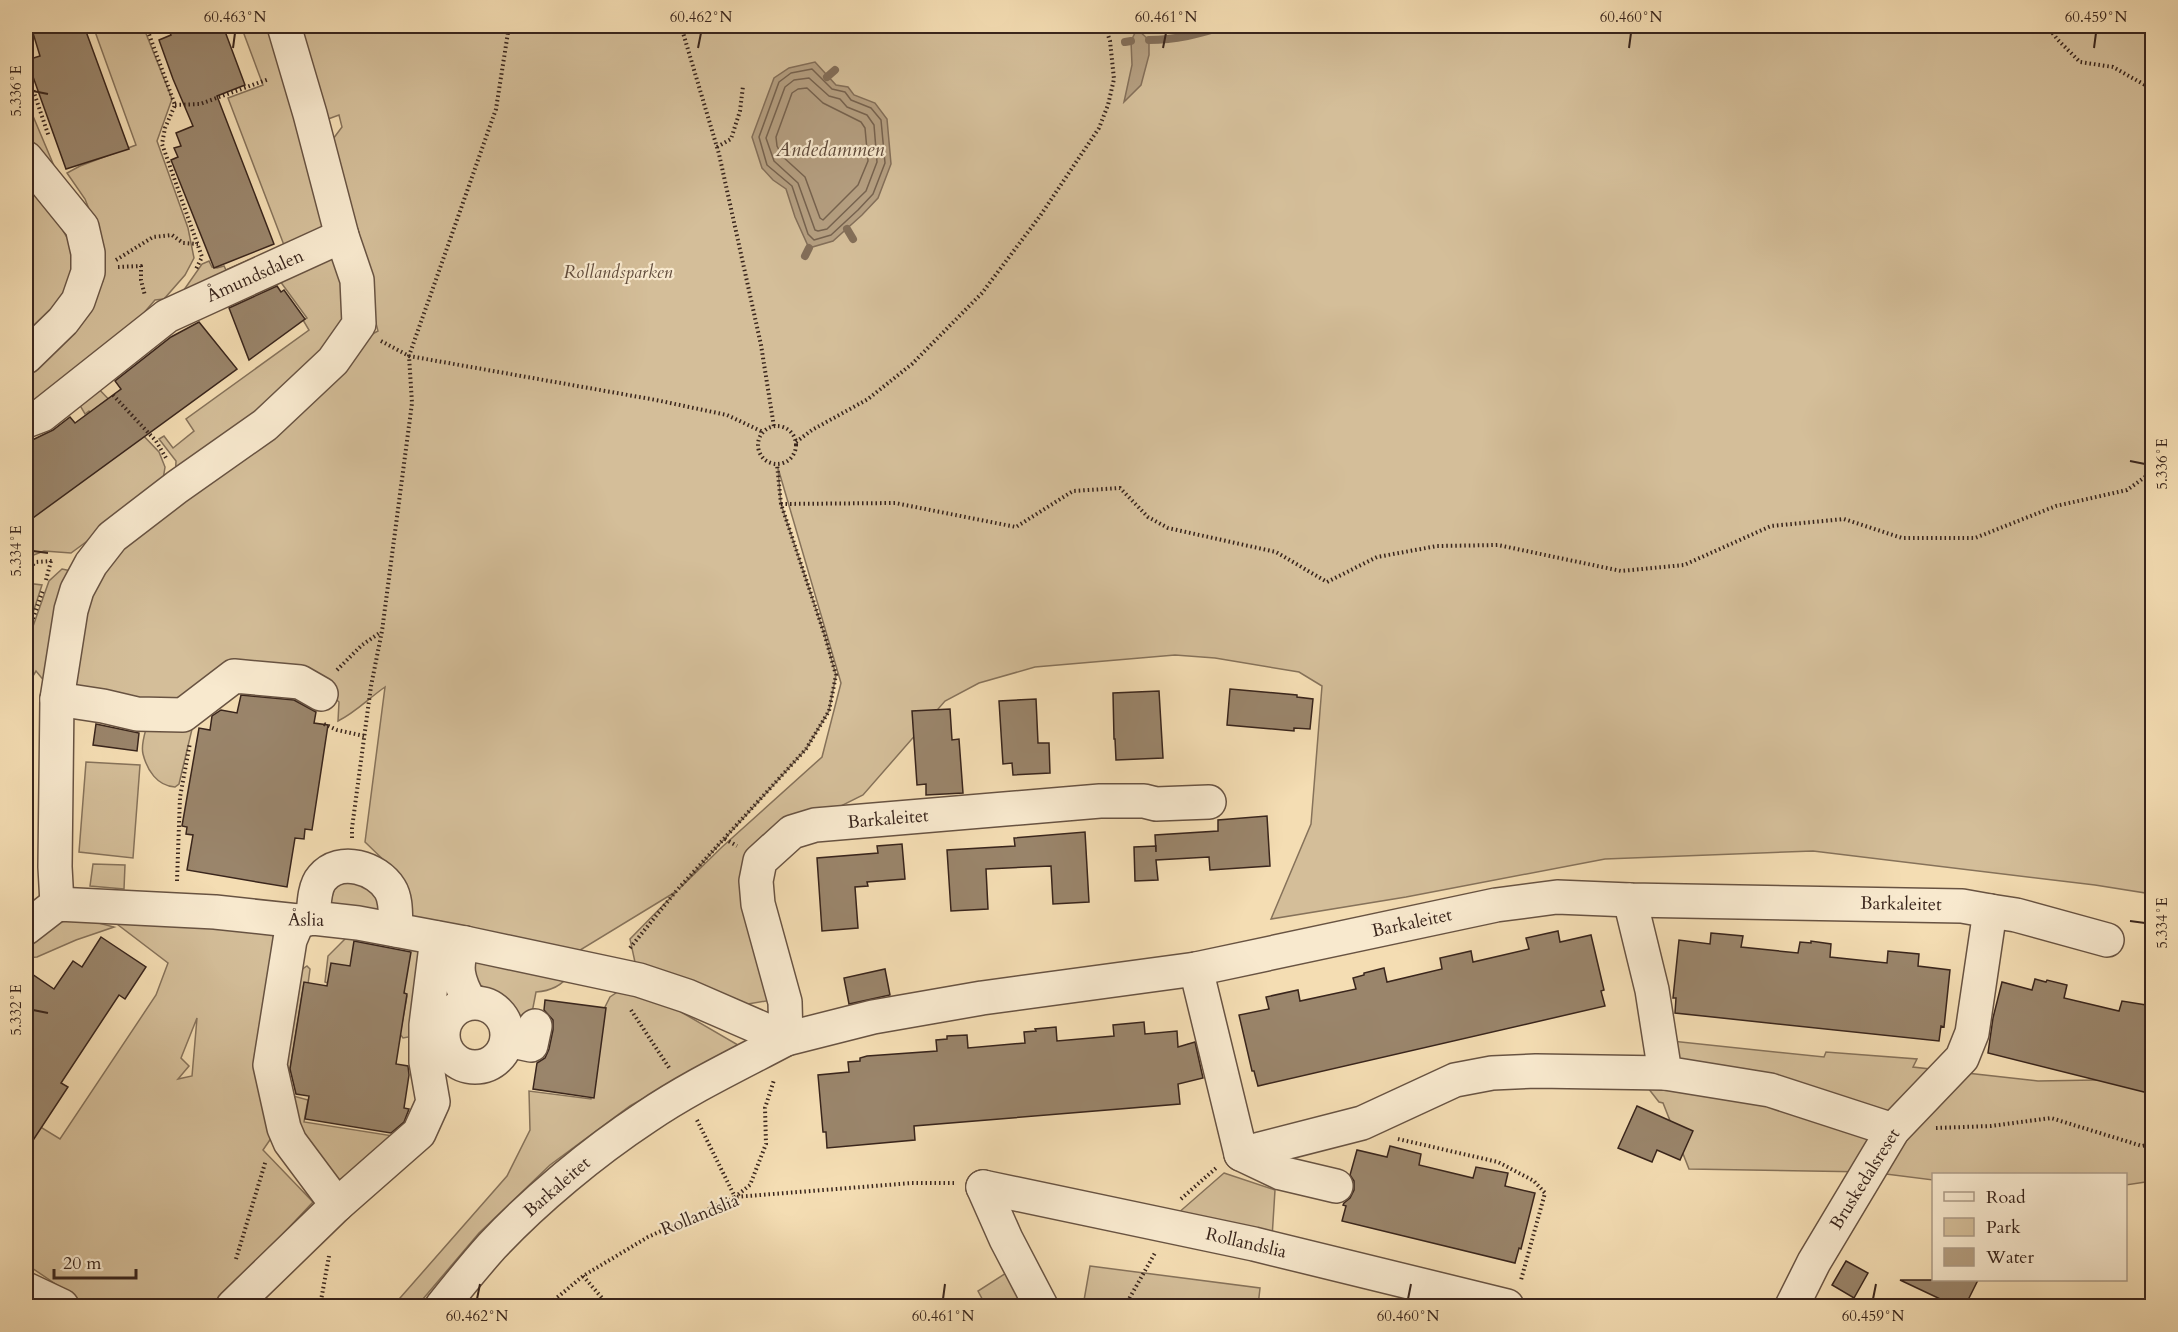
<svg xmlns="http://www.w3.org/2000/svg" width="2178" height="1332" font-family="Cardo,serif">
<rect width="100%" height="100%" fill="#f4ddb3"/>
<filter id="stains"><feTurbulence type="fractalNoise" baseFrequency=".00333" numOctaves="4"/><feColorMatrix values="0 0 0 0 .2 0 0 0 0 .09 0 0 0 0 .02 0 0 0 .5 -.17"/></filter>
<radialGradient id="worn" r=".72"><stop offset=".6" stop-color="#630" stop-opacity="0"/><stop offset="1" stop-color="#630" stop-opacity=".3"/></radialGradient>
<!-- green -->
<g fill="#d4be99" stroke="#86725a" stroke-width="1.5" fill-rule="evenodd">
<polygon points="93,26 143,26 172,99 157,141 188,228 194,258 185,275 164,299 155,300 142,315 26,410 26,375 103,281 97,229 85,199 67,173 80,166 136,145"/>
<polygon points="241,26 279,26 336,226 287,253 228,98 263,85"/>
<path d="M289 26H2152V894L2095 885 1813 851 1605 859 1406 897 1271 919 1311 824 1322 686 1299 672 1215 658 1175 655 1035 667 979 683 945 701 863 795 747 853 772 1000 742 1005 636 967 630 939 677 891 559 963 396 930 397 873 365 842 385 687C369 698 355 713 338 721L339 702 325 689 237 674 181 712 67 690 96 569 351 345 378 331 330 143 342 127 339 115 320 122ZM778 468 841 683 822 757 722 847 680 888 806 749 829 711 836 675 825 636 781 504Z"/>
<polygon points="26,90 33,116 57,173 26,142"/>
<polygon points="26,169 68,239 78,266 64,304 26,341"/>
<polygon points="333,248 350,263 344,334 175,482 176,461 159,439 164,436 173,448 194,431 186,419 309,330 303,320 307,318 277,277"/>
<polygon points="249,260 255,267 179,297 202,264 209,261 212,267 217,268 224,266 226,270"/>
<polygon points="95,385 159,452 165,467 162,486 71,553 44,551 26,558 26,512 30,517 119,452 89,411 85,414 75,397"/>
<polygon points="62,569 76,572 45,682 36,671 27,686 26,635 31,632 49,581"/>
<polygon points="26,583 42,585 30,622 26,624"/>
<path d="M200 715 192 729 179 784 175 787C157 786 147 770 143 754 141 746 144 736 146 729Z"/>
<polygon points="86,762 140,765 133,858 79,852"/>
<polygon points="93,864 125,865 124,889 90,886"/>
<path d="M348 875 377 895 380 906 378 914 331 911C329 898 334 895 336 883Z"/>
<polygon points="87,920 114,927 76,940 37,957 26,958 26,937 64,921"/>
<path d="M113 921H260L279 943 276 1131 263 1150 313 1202 215 1306H83L63 1289 26 1264V1118L60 1139 156 995 168 963ZM197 1018 192 1076 178 1079 189 1066 181 1058Z"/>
<polygon points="347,937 424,949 419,1035 403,1038 396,1029 401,1029 407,996 402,995 406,978 331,965 328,983 325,982 328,956"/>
<path d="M469 956 569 975C561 987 550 991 536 992L530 1023 524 1024 504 1000 494 992 473 982Z"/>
<polygon points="307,966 310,969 308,984 304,983 286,1094 308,1100 304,1122 399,1137 401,1126 413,1127 344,1195 281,1099 301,970"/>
<polygon points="631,983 738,1045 630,1106 550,1165 479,1233 417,1306 393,1306 507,1176 530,1130 529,1091 591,1099 604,1009 610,997"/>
<polygon points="1662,1040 1824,1057 1826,1052 1917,1059 1913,1067 2038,1081 2152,1079 2152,1181 2126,1185 2126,1174 1934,1174 1933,1180 1870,1172 1689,1169 1663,1103 1659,1102 1637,1074"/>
<polygon points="1224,1173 1275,1190 1272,1238 1177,1214"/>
<polygon points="1090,1266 1260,1288 1258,1306 1083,1306"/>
<polygon points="1006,1273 1023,1306 986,1306 978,1291"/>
</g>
<!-- water -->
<g fill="#b49e80" stroke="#836e58" stroke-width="1.5">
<polygon points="1137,29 1149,40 1149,55 1141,85 1124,102 1132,65 1131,41"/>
<polygon points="815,62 836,85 848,87 854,95 875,103 887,119 891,164 878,198 862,215 833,241 809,248 795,217 786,189 773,180 762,168 752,137 774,78 789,68"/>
</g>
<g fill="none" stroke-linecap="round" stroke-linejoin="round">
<!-- shore -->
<g stroke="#76624e" stroke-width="1.5">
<polygon points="812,69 832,89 845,92 851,100 871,108 881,120 885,163 873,194 858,210 831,235 814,240 808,234 792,186 767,165 759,137 779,82 791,73"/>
<polygon points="809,78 829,96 840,99 847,107 867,115 874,125 877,162 866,191 827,229 818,231 815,230 798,183 774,161 766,138 785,87 794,80"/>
<polygon points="807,88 823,103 861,122 865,128 868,161 858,185 823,220 820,218 805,177 782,156 777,146 776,137 792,93 798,89"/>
</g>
<!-- stream -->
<g stroke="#836e58" stroke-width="8">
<path d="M1149 40C1176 40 1199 34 1225 26"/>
<polyline points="1125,42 1131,41"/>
<polyline points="827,77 835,70"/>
<polyline points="847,229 853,239"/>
<polyline points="805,256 809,248"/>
</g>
</g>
<!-- building -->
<g fill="#9a856b" stroke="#39251c" stroke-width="1.5">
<polygon points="54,26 84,26 129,149 66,169 27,60 40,56 33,33"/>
<polygon points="167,26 223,26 245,85 217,96 274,244 214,268 171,160 178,157 174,148 181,146 176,133 193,126 173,79 159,40 171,35"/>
<polygon points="277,286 281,292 284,290 305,319 249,360 229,308"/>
<polygon points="199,322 237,369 26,523 26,443 53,430 70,417 75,423 121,389 115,381 171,337"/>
<polygon points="1230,689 1297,695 1297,697 1313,699 1310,729 1294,728 1294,731 1227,725"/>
<polygon points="1159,691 1163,758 1116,760 1115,739 1114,739 1113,693"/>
<polygon points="241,695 294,700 316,712 314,723 328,725 312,830 305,829 304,839 295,838 287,887 187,870 193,835 186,834 187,827 182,826 199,728 210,730 212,716 221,710 237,713"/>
<polygon points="1036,699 1038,743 1049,743 1050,773 1013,775 1012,763 1003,764 999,701"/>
<polygon points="950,709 952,740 959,739 963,793 926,795 926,784 917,785 912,711"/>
<polygon points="96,724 139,733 137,751 93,745"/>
<polygon points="1267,816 1270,866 1210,870 1209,857 1156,860 1158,880 1135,881 1134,847 1156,846 1156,852 1155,835 1218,831 1218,820"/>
<polygon points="1085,832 1089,902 1053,904 1051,866 986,869 988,909 951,911 947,850 1015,846 1014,838"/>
<polygon points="902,844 905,879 867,882 868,886 855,887 858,928 822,931 817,858 878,853 877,846"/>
<polygon points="1558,931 1560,942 1591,935 1604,990 1601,991 1605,1006 1258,1086 1254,1071 1252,1071 1239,1015 1269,1009 1266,997 1298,990 1300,1001 1356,989 1353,978 1364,975 1364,973 1384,968 1387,982 1442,969 1440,958 1471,951 1473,962 1529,949 1526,938"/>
<polygon points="1711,933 1743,936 1741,947 1798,953 1800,942 1811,943 1811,941 1831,944 1830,957 1887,963 1888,951 1919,954 1918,966 1950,970 1944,1027 1941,1026 1939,1041 1675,1013 1676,998 1673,998 1679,940 1710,944"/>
<polygon points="101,937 146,967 125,999 119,995 61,1083 68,1087 26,1151 26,970 54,989 73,961 82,967"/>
<polygon points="354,941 411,952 404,993 407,994 396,1064 408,1066 409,1075 404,1108 409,1109 404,1122 391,1133 305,1119 309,1096 296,1094 290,1069 304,982 327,986 331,963 350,966"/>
<polygon points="885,969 890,995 849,1004 844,978"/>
<polygon points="2035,979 2046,982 2047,980 2067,985 2064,998 2119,1011 2122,1001 2152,1006 2152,1094 1988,1053 1993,1018 2002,982 2032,990"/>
<polygon points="545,1000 606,1008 594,1098 533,1089 537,1063 545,1058 549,1049 553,1030 553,1020 544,1010"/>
<polygon points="1144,1022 1145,1034 1177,1031 1178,1047 1195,1042 1203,1078 1178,1084 1180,1104 914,1126 915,1140 827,1148 826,1132 823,1132 818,1075 849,1072 848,1062 860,1061 860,1058 867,1056 937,1051 936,1040 947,1039 947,1036 967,1035 968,1048 1025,1043 1024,1032 1036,1031 1035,1029 1056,1027 1057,1041 1114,1036 1113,1025"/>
<polygon points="1637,1106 1693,1131 1680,1160 1657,1150 1652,1162 1618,1148"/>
<polygon points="1390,1146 1421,1154 1419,1165 1473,1178 1476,1167 1508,1173 1505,1186 1535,1193 1521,1249 1519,1248 1515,1263 1342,1221 1346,1206 1343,1205 1344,1203 1350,1198 1354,1190 1354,1181 1350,1175 1357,1150 1387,1157"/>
<polygon points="1846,1261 1868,1273 1854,1298 1832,1285"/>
<polygon points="1900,1280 1978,1280 1965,1306 1955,1306"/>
</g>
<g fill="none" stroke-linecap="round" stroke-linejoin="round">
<defs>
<g id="minor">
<polyline points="26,158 82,227 88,253 88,272 78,301 63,321 26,357"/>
<polyline points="26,421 42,415 167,316 342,236"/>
<polyline points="57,699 103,706 137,714 183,715 234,676 300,682 321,694"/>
<polyline points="1630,900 1652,990 1665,1073 1770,1090 1893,1130"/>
<polyline points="57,904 55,867 57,699 71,610 77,590 91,564 112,537 177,487 265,425 333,361 359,324 357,280 342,236 310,114 284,26"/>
<polyline points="1990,911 2016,915 2107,940"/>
<path d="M313 918C314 906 314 887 322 878 340 856 377 868 390 889 397 900 395 917 396 930"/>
<polyline points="26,928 57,904 215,912 298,921 313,918 358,923 465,943 639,980 687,996 786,1039 873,1017 982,998 1196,969 1496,905 1557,897 1630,900 1962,906 1990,911 1972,1033 1962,1058 1893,1130 1814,1262 1792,1306"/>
<path d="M465 943C453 965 458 981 470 1002"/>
<polyline points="1196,969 1241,1154 1362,1123 1455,1080 1492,1073 1536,1071 1665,1073"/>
<circle cx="475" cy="1035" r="32"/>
<polyline points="507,1040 531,1045 535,1026"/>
<polyline points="1241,1154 1281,1173 1336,1186"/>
<polyline points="983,1187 1254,1244 1507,1306"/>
<polyline points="983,1187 1006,1239 1041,1306"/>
<polyline points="337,1205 419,1133 433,1102 426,1062 426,1025 437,938"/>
<polyline points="26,1289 62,1306"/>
<polyline points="233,1306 337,1205 290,1142 284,1128 270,1065 290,940 298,921"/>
<path d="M442 1306C458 1286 474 1266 492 1246 535 1200 593 1152 646 1117 690 1087 739 1064 786 1039L785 1002 758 904 756 881 760 861 792 832 815 825 1100 801H1144L1156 804 1209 802"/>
</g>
</defs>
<!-- minor casing -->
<use href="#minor" stroke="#685342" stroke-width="36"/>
<!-- path -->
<g stroke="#39251c" stroke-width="4" stroke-dasharray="1.5 3" stroke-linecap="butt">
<polyline points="146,26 175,105 165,128 162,144 202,257 196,269"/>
<polyline points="681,26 719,154 761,345 774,427"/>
<polyline points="2047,26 2058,40 2080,62 2113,67 2152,89"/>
<polyline points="26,69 49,137"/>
<polyline points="175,105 200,104 269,79"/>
<polyline points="717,147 731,139 740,111 743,86"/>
<polyline points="116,260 153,237 172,235 183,243 198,244"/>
<polyline points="118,267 141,266 141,280 145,296"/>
<polyline points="381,341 409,356 656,400 727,415 763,432"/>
<polyline points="113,395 156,441 166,458"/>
<circle cx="777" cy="445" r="19"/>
<polyline points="796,442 812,430 868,399 912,364 982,293 1040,216 1099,128 1108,105 1114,79 1110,41 1105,26"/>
<polyline points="781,504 895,503 1016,527 1073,491 1120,488 1148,517 1168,528 1276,552 1327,582 1377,557 1437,546 1498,545 1621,571 1684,565 1771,526 1844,519 1902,538 1975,538 2056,506 2127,490 2152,472"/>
<polyline points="26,570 36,562 52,561"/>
<polyline points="46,580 51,561"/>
<polyline points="26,629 30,627 43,590"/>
<polyline points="337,670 362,645 381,632"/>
<polyline points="324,724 337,730 364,736"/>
<polyline points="352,838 352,828 371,686 382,631 412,403 409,356 496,109 509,26"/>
<polyline points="725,839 737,846"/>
<polyline points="177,881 180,797 190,743"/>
<polyline points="630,948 677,890 806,749 829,711 836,675 825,636 781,504 777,464"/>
<polyline points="631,1010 670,1069"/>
<polyline points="697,1120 735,1197 750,1185 766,1144 765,1108 774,1080"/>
<polyline points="1936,1128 1991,1126 2051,1118 2142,1146 2152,1144"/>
<polyline points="1398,1139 1498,1162 1534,1181 1545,1193 1521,1280"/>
<polyline points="1181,1199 1216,1168"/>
<polyline points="236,1259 266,1160"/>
<polyline points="583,1276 609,1306"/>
<polyline points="320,1306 329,1256"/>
<polyline points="547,1306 583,1276 648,1237 735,1197 912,1183 955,1183"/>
<polyline points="1125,1306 1155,1253"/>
</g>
<!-- minor -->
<use href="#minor" stroke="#f8e9ce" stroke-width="33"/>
</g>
<!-- ticks -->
<path fill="none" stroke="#39251c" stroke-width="2" d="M233 48 235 33M698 48 701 33M1163 48 1166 33M1629 48 1631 33M2094 48 2096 33M33 91 48 94M2130 461 2145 464M33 551 48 553M2130 921 2145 923M33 1010 48 1013M477 1299 480 1284M943 1299 945 1284M1408 1299 1411 1284M1873 1299 1876 1284"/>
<g text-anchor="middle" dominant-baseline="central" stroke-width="4.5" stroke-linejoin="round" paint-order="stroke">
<!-- park labels -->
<g font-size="18" font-style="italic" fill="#604b3b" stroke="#f8e9ce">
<text x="618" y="272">Rollandsparken</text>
</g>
<!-- street labels -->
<g font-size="18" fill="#39251c" stroke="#f8e9ce">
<text transform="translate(255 276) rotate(-24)">Åmundsdalen</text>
<text transform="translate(888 819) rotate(-5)">Barkaleitet</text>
<text transform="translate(1901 904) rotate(1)">Barkaleitet</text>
<text transform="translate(306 920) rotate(1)">Åslia</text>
<text transform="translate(1412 923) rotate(-12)">Barkaleitet</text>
<text transform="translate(1865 1179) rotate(-58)">Bruskedalsreset</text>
<text transform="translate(557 1187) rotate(-41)">Barkaleitet</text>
<text transform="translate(700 1215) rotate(-22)">Rollandslia</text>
<text transform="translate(1246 1243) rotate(13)">Rollandslia</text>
</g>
<!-- water labels -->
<g font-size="20" font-style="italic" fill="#5e493a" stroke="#f8e9ce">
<text x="830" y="149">Andedammen</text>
</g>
</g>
<!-- margin -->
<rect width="2178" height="1332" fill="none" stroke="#f4ddb3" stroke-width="66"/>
<!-- legend -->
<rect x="1932" y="1173" width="195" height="108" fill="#f8e9ce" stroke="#ac9b87" stroke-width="1.5"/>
<rect x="1944" y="1192" width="30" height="9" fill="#f8e9ce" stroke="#ac9b87" stroke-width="1.5"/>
<text x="1986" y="1203" font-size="18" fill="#39251c">Road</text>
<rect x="1944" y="1218" width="30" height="18" fill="#d4be99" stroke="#ac9b87" stroke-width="1.5"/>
<text x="1986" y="1233" font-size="18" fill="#39251c">Park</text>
<rect x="1944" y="1248" width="30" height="18" fill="#b49e80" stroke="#ac9b87" stroke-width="1.5"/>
<text x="1986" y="1263" font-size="18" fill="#39251c">Water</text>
<!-- scale -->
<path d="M54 1269v9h82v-9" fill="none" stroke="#39251c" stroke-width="3"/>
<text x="63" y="1269" font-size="18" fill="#39251c" stroke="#f8e9ce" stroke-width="4.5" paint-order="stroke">20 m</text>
<rect x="33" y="33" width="2112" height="1266" fill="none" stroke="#39251c" stroke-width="2"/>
<g font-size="15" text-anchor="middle" fill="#39251c">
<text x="235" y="22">60.463°N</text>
<text x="701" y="22">60.462°N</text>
<text x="1166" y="22">60.461°N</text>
<text x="1631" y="22">60.460°N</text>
<text x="2096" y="22">60.459°N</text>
<text transform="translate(16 91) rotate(-90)" y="5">5.336°E</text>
<text transform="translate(2162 464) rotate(-90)" y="5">5.336°E</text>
<text transform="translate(16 551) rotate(-90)" y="5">5.334°E</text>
<text transform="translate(2162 923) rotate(-90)" y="5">5.334°E</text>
<text transform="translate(16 1010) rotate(-90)" y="5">5.332°E</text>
<text x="477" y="1321">60.462°N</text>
<text x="943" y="1321">60.461°N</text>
<text x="1408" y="1321">60.460°N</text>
<text x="1873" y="1321">60.459°N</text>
</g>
<rect width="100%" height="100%" filter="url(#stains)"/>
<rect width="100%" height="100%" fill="url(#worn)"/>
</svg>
